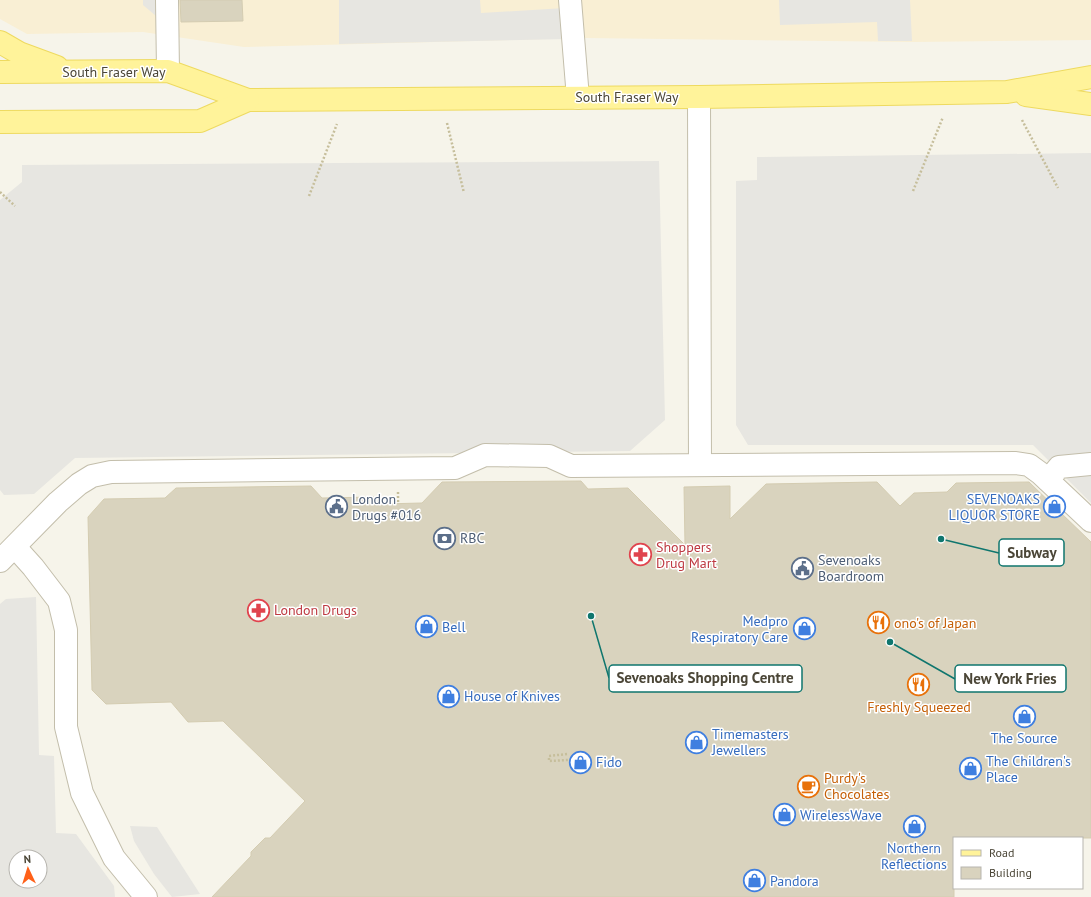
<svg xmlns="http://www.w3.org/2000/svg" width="1091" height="897" font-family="'PT Sans',sans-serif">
<rect width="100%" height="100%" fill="#f6f4ea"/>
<!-- commercial -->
<polygon fill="#f9efd4" points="0,0 1091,0 1091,40 916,42 586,38 244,47 143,32 27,34 0,19"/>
<!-- parking -->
<g fill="#e7e6e1" fill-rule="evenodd">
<polygon points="143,0 162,0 162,21 143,5"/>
<polygon points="339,0 480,0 481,13 565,8 568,39 339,44"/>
<polygon points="779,0 910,0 912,41 878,41 877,22 780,25"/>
<polygon points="1091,153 1091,503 1033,445 748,445 736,425 736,181 757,180 757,157"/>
<polygon points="659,161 665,420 630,451 75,458 34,494 4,495 0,490 0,200 22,182 22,165"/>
<path d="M36 597 39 755 54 756 56 833 76 834 114 886 115 897H0V604L6 599ZM16 857H40V881H16Z"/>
<polygon points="130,826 157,827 200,894 172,897 154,874 134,841"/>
</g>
<!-- building -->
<g fill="#d9d3be" stroke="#d4ccb1">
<polygon points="180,0 242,0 243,21 181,22"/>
<polygon points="581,481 588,489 628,488 685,545 684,487 730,486 730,519 766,484 877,482 900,506 914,493 947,492 956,483 1029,482 1091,542 1091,838 954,838 954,897 212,897 251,856 251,852 265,838 270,838 305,801 223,721 188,722 171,702 106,704 92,690 88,517 104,499 165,498 176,488 311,486 322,498 374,497 382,504 422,503 442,482"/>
</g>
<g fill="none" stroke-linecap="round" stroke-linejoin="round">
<defs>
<g id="minor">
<polyline points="167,0 168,71"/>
<polyline points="570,0 578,98"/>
<polyline points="699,97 700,465"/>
<polyline points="1048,480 1059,467 1091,464"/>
<polyline points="15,547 33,567 59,601 66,630 66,727 82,793 114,858 146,897"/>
<polyline points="0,561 58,502 79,484 92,476 111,472 455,468 485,455 549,456 571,466 1016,463 1029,465 1040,473 1091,521"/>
</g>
<g id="major">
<polyline points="0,42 19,53 57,67"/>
<polyline points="0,72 168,71 248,100 699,97 1007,92 1091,77"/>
<polyline points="1026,95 1091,104"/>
<polyline points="0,122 200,121 248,100"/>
</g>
</defs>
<!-- minor casing -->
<use href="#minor" stroke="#c3beab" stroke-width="24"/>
<!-- major casing -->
<use href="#major" stroke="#eeda60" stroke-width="24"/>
<!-- path -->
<g stroke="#c6be9b" stroke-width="2.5" stroke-dasharray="2 2" stroke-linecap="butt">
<polyline points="1022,120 1058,188"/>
<polyline points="447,123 464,193"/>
<polyline points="913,191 943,117"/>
<polyline points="0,192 15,206"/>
<polyline points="309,196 337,124"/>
<polyline points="398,492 398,504"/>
<polyline points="567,754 549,756 549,761 568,760"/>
</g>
<!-- minor -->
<use href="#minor" stroke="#fff" stroke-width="22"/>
<!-- major -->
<use href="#major" stroke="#fff39a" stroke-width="22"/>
</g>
<!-- icons -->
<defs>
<symbol id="civic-ring" viewBox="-11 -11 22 22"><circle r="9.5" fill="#fff" stroke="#5c6f8a" stroke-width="1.5"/><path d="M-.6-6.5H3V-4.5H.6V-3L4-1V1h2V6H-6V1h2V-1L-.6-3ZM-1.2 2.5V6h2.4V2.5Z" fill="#5c6f8a"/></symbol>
<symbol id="shop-ring" viewBox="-11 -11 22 22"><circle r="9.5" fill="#fff" stroke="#3f7fe0" stroke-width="1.5"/><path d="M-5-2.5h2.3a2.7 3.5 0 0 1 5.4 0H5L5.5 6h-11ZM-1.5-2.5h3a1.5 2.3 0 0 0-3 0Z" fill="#3f7fe0"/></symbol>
<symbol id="bank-ring" viewBox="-11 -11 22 22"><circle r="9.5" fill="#fff" stroke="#5c6f8a" stroke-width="1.5"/><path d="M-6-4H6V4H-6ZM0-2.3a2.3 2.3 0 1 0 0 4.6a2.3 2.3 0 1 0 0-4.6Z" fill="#5c6f8a"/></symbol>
<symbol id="pharmacy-ring" viewBox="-11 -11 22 22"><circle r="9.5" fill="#fff" stroke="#e0444e" stroke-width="1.5"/><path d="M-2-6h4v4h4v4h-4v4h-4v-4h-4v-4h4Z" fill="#e0444e"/></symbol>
<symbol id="restaurant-ring" viewBox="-11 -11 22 22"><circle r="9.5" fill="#fff" stroke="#e8710a" stroke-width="1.5"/><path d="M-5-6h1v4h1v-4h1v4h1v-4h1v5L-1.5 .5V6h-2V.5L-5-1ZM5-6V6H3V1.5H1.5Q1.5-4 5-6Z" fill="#e8710a"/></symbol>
<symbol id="cafe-ring" viewBox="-11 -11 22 22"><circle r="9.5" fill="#fff" stroke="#e8710a" stroke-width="1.5"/><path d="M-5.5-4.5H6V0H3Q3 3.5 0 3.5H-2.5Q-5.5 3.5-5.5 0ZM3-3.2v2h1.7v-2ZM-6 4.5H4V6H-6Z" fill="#e8710a"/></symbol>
</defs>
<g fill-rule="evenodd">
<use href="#civic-ring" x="324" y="494" width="25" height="25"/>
<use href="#shop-ring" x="1042" y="494" width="25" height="25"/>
<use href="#bank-ring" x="432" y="526" width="25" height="25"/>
<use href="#pharmacy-ring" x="628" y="542" width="25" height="25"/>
<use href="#civic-ring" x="790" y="556" width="25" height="25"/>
<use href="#pharmacy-ring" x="246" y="598" width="25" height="25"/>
<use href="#restaurant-ring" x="866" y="610" width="25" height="25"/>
<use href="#shop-ring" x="414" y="614" width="25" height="25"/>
<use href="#shop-ring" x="792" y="616" width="25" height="25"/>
<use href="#restaurant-ring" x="906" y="672" width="25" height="25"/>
<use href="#shop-ring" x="436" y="684" width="25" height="25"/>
<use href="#shop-ring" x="1012" y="704" width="25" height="25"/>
<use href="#shop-ring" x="684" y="730" width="25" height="25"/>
<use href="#shop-ring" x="568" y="750" width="25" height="25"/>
<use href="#shop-ring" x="958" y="756" width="25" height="25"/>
<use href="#cafe-ring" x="796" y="774" width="25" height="25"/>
<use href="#shop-ring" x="772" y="802" width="25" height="25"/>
<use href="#shop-ring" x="902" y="814" width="25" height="25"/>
<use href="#shop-ring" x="742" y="868" width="25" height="25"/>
</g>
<g text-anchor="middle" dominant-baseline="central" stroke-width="3" stroke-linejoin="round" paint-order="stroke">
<!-- street labels -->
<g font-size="14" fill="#4b4637" stroke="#fff">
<text x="114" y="72">South Fraser Way</text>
<text x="627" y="97">South Fraser Way</text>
</g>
<!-- service labels -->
<g font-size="14" fill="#4e5e75" stroke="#fff" text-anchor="start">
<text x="352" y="499">London<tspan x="352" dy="16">Drugs #016</tspan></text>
<text x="460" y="538">RBC</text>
<text x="818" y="560">Sevenoaks<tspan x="818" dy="16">Boardroom</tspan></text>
</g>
<!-- shop labels -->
<g font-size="14" fill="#366cbe" stroke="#fff" text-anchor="start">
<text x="1040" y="499" text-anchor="end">SEVENOAKS<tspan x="1040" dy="16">LIQUOR STORE</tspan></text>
<text x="788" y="621" text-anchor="end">Medpro<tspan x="788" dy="16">Respiratory Care</tspan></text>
<text x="442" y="627">Bell</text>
<text x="464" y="696">House of Knives</text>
<text x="712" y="734">Timemasters<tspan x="712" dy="16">Jewellers</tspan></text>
<text x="1024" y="738" text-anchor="middle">The Source</text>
<text x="986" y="761">The Children's<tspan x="986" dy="16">Place</tspan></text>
<text x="596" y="762">Fido</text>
<text x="800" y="815">WirelessWave</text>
<text x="914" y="848" text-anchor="middle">Northern<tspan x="914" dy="16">Reflections</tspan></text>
<text x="770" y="881">Pandora</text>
</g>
<!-- health labels -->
<g font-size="14" fill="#be3a42" stroke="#fff" text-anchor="start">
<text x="656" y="547">Shoppers<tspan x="656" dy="16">Drug Mart</tspan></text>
<text x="274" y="610">London Drugs</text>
</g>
<!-- food labels -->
<g font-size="14" fill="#c56008" stroke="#fff" text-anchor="start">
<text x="894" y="623">ono's of Japan</text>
<text x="919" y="707" text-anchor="middle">Freshly Squeezed</text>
<text x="824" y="778">Purdy's<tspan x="824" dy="16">Chocolates</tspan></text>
</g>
</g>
<!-- callouts -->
<path fill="none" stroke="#0f766e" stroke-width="1.5" d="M941 539L999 553M591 616L609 678M890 642L955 679"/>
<g fill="#0f766e" stroke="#fff" stroke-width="1.5">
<circle cx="941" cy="539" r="4"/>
<circle cx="591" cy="616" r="4"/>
<circle cx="890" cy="642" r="4"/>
</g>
<g fill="#fff" stroke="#0f766e" stroke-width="1.5">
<rect x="999" y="539" width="65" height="27" rx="4"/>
<rect x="609" y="665" width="193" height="27" rx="4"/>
<rect x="955" y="665" width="111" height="27" rx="4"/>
</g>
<g font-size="15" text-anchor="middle" font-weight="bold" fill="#4b4637">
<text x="1032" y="558">Subway</text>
<text x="705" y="683">Sevenoaks Shopping Centre</text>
<text x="1010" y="684">New York Fries</text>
</g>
<!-- legend -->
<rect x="953" y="837" width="130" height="52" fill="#ffffff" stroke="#b7b5af"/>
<rect x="961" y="850" width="20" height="6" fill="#fff39a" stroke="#b7b5af"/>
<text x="989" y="857" font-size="12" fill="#4b4637">Road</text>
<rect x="961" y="867" width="20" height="12" fill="#d9d3be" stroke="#b7b5af"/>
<text x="989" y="877" font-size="12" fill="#4b4637">Building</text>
<!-- north arrow -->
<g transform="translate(28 869) rotate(356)"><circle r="19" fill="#ffffff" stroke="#b7b5af"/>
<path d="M0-3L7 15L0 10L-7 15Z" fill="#ff6018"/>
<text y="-6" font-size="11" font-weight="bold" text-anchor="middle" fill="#4b4637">N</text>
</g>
</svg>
